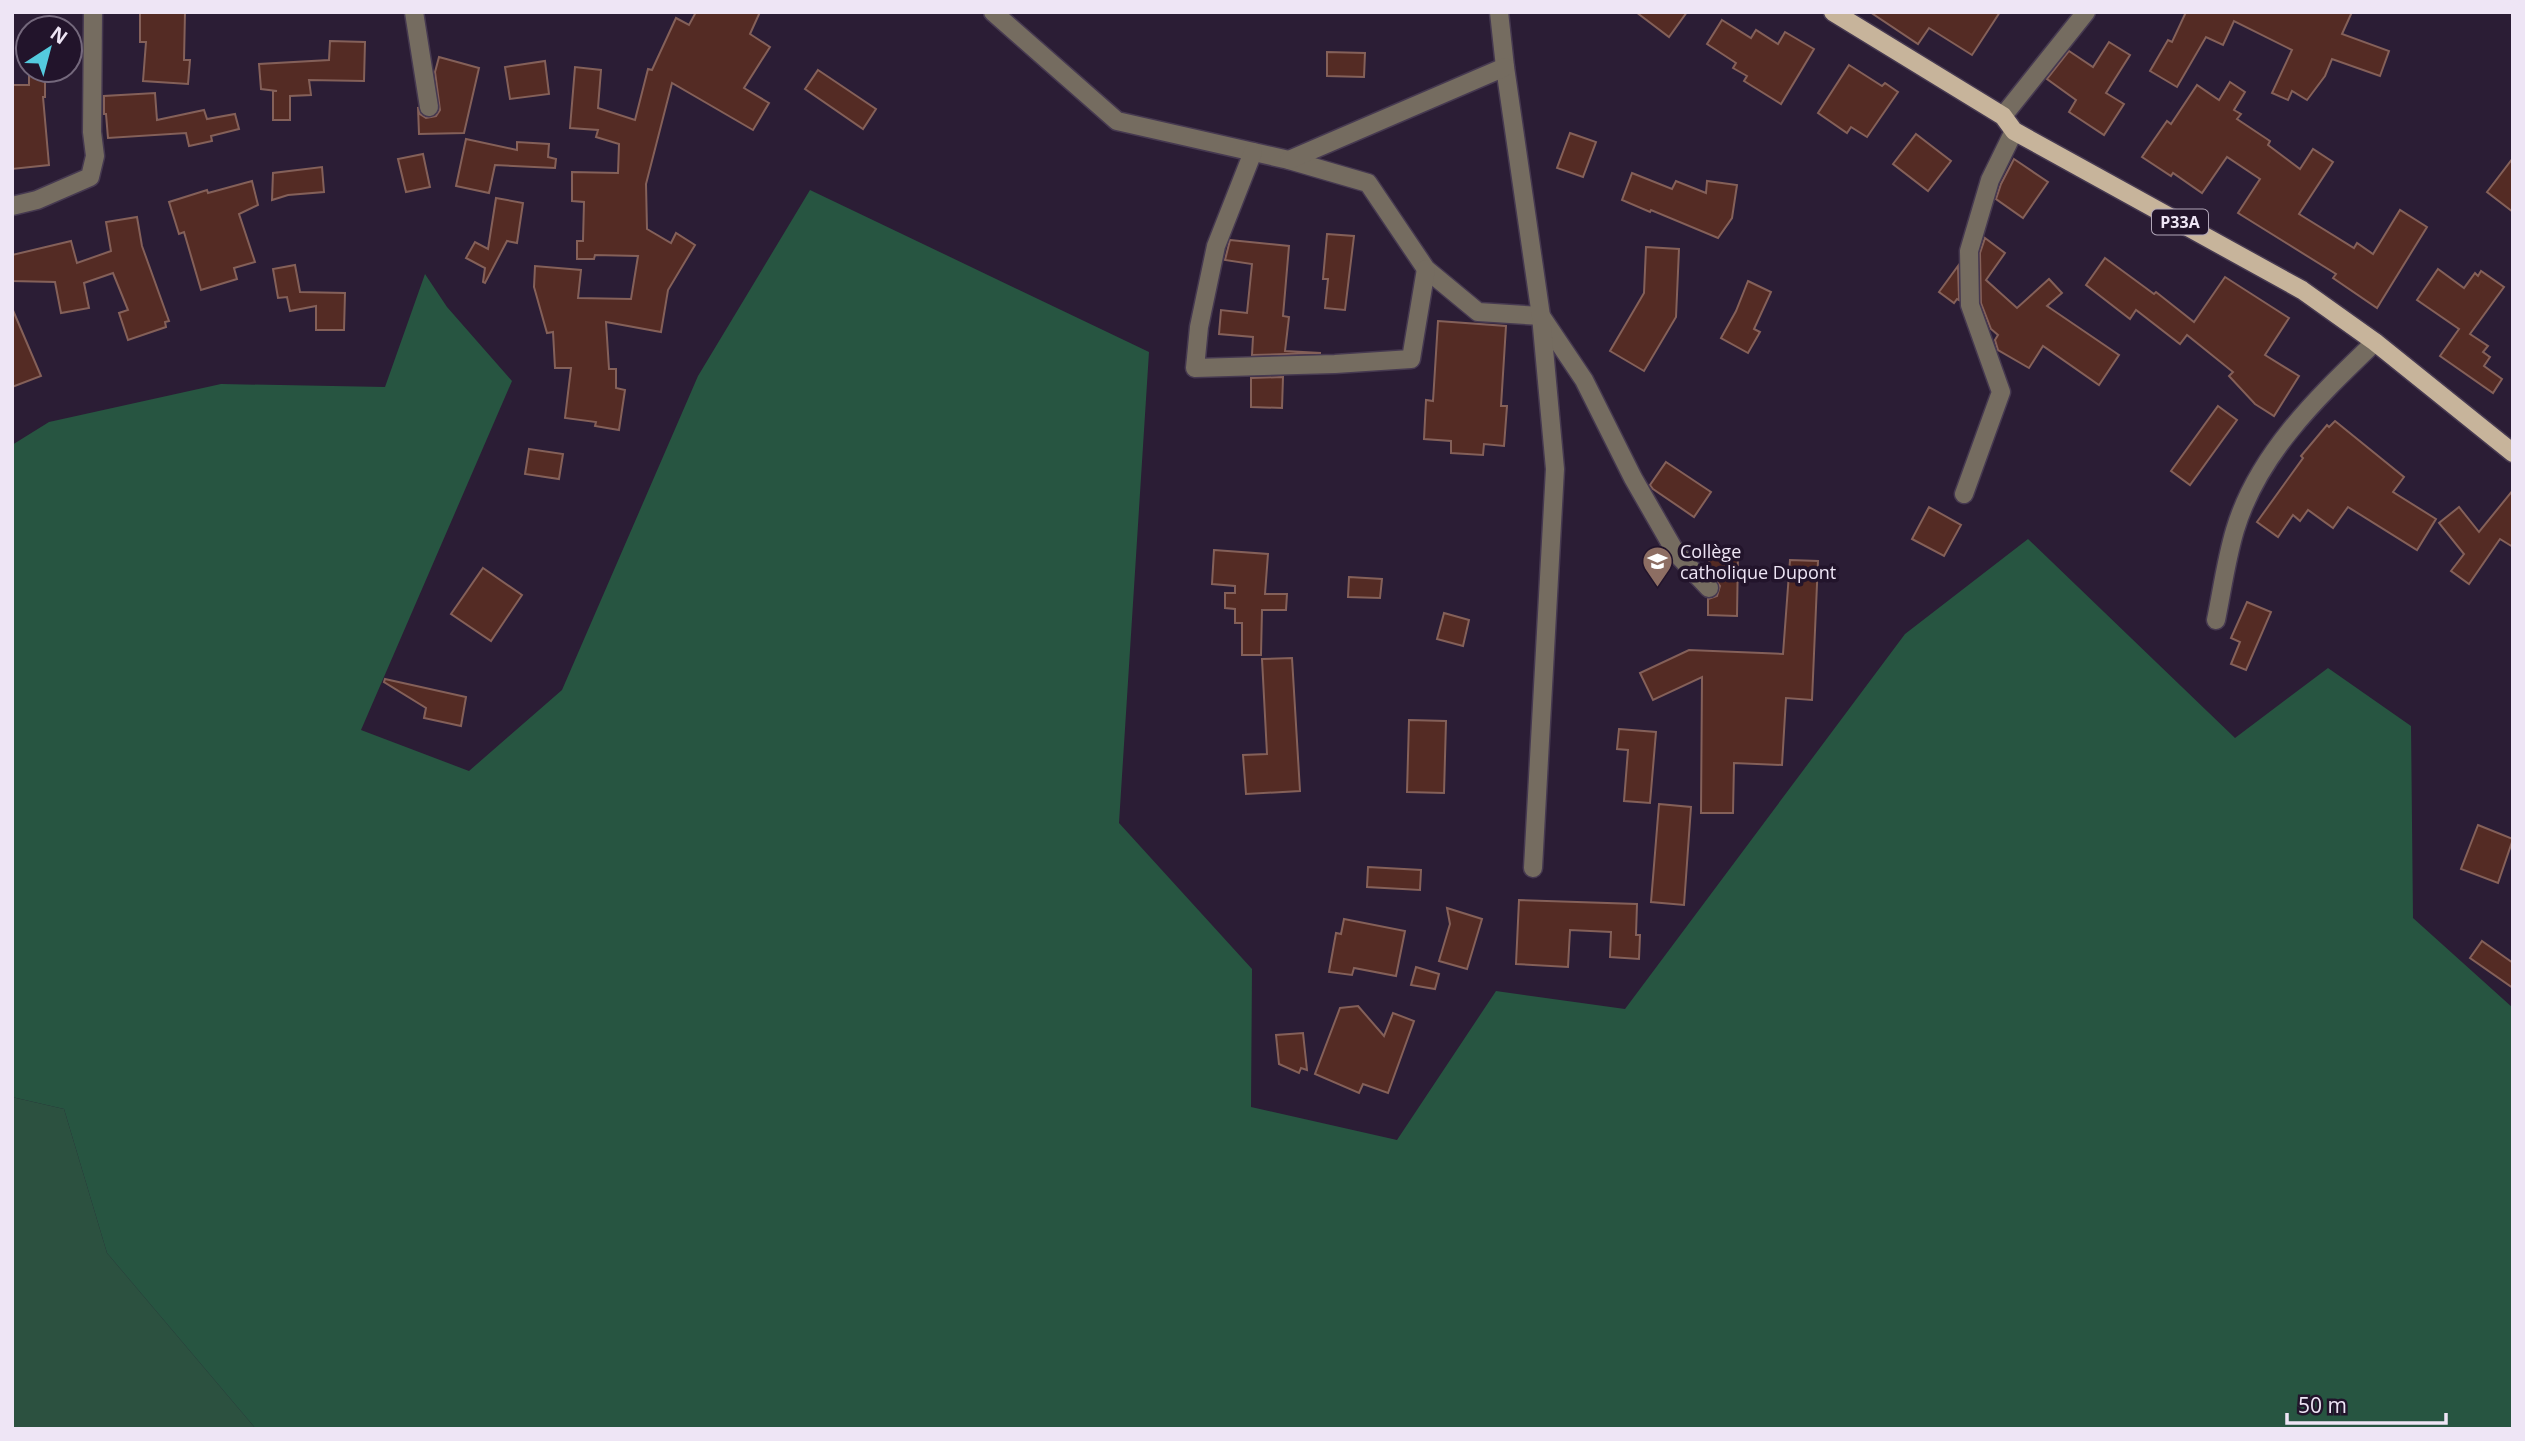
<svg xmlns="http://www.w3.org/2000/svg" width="2525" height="1441" font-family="'Open Sans',sans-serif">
<rect width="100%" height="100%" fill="#2b1d35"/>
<!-- green -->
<polygon fill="#2c5140" points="12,1097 64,1109 107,1253 256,1429 12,1429"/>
<!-- forest -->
<polygon fill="#275541" points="810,190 1149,352 1119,823 1252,969 1251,1107 1397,1140 1496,991 1625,1009 1905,634 2028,539 2235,738 2328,668 2411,726 2413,918 2513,1008 2513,1429 256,1429 107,1253 64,1109 12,1097 12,445 49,422 221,384 385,387 425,274 447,307 512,381 361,730 469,771 562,690 698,376"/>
<!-- building -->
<g fill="#542b24" stroke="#846059" stroke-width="2">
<polygon points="140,12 185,12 184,60 190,60 188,84 143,81 146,42 140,42"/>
<polygon points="696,12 760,12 750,34 770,47 744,88 769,103 753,130 672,83 646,184 647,229 671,243 676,233 695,245 668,290 661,332 606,322 609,369 616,369 616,388 625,390 619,430 595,426 596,422 565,418 571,368 555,368 553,332 547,333 534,287 535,266 581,270 578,298 631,299 638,256 595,255 594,259 577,259 577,241 583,241 584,202 572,201 572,172 618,173 619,144 596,137 598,130 570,128 575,67 601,70 598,108 635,120 648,69 652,70 676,18 689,25"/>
<polygon points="1636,12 1687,12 1669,37"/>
<polygon points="1870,12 2000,12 1972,55 1929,28 1918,44"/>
<polygon points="2186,12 2352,12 2342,34 2389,51 2380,76 2332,59 2325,76 2307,100 2292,91 2288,100 2272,93 2292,50 2234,21 2223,45 2206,37 2177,87 2150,71 2168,40 2172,42"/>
<polygon points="1722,20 1751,38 1756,30 1778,44 1785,32 1814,49 1781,104 1744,81 1747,76 1733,68 1736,63 1707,44"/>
<polygon points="330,41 365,42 364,81 309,80 311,95 290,96 290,120 273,120 273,91 277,91 261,89 259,64 329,60"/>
<polygon points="2109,42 2130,55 2106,93 2124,104 2104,135 2069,112 2076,100 2047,79 2069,51 2093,67"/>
<polygon points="1327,52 1365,53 1364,77 1327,76"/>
<polygon points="439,57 479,68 464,133 419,134 418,107 420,114 426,118 436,116 440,110 435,72"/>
<polygon points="545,61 549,94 510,99 505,67"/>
<polygon points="1849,65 1882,86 1885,83 1898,92 1867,137 1851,127 1847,133 1818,113"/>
<polygon points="29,70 45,70 45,97 43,97 49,165 12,169 12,85 29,85"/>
<polygon points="818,70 876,109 863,129 805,89"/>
<polygon points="2230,82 2245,92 2234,110 2241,114 2237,119 2270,141 2268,145 2300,169 2313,149 2333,162 2299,214 2354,248 2357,243 2373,254 2400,210 2427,227 2377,308 2333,278 2336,274 2238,213 2260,179 2227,157 2202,193 2173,173 2171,176 2142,157 2167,121 2171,124 2197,85 2219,100"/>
<polygon points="155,93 157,120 204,110 207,119 235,114 239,129 211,136 212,141 189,146 186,133 108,138 106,114 104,114 104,96"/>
<polygon points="1570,133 1596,142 1583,177 1557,168"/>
<polygon points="1916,134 1951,161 1928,191 1893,164"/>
<polygon points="466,139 517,150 517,142 549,144 548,157 556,159 555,168 495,165 489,193 456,186"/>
<polygon points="423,154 430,187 406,192 398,159"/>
<polygon points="2513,158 2513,212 2487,192"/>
<polygon points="2014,159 2048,182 2023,218 1996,199 2001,184"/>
<polygon points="322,167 324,192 288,195 272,200 273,173"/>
<polygon points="1632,173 1672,189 1676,181 1706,193 1707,181 1737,185 1732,218 1718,238 1651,210 1650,212 1622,200"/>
<polygon points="252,181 258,205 239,214 255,262 234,268 237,279 201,290 184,232 179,234 169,202 207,190 208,193"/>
<polygon points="496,198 523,203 517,243 507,241 485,283 483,282 485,268 466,258 475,242 488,249"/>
<polygon points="137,217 142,246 169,321 165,322 166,327 128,340 119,313 128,310 113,273 84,283 89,308 61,313 55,282 12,281 12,255 71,241 77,263 111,251 106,222"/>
<polygon points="1327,234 1354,236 1345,310 1325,308 1328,279 1323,279"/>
<polygon points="1985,238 2005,253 1986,280 2017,308 2049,279 2062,293 2047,306 2119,355 2099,385 2043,346 2029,368 1998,350 1995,340 1998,335 1991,329 1981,303 1980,253"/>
<polygon points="1230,240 1289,246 1283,316 1289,317 1285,351 1321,353 1252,355 1253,337 1219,334 1221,310 1247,313 1252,264 1225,260"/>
<polygon points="1646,247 1679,249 1676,317 1644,371 1610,351 1644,293"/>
<polygon points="2105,258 2154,294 2156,292 2194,322 2225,277 2289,318 2265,355 2299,376 2274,416 2255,404 2229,376 2233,372 2187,335 2180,344 2136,310 2130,319 2086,285"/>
<polygon points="295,265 300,292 345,293 344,330 316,330 316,306 290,311 287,297 278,298 273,269"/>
<polygon points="1958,266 1959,300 1957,299 1954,303 1939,292"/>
<polygon points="2438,269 2464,288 2475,273 2478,276 2481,271 2504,287 2470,334 2488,346 2483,352 2490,357 2484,366 2502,379 2493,393 2440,356 2459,329 2417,300"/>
<polygon points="1748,281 1771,292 1754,329 1760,332 1748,353 1721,338 1736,311"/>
<polygon points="12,308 41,376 12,387"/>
<polygon points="1438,321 1506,326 1501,406 1507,406 1504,446 1484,444 1483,455 1451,453 1451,441 1424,439 1426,400 1433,401"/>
<polygon points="1283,377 1282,408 1251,407 1251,378"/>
<polygon points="2218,406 2237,420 2190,485 2171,471"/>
<polygon points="2335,421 2404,477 2393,492 2436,519 2417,550 2348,507 2333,528 2308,510 2300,521 2293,515 2278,537 2257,522 2303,458 2301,456 2327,425 2329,427"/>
<polygon points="529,449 563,454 559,479 525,474"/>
<polygon points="1666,462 1711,492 1694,517 1653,489 1650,485"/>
<polygon points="2513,490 2513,547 2500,539 2469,584 2451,571 2464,554 2439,523 2459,507 2479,532"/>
<polygon points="1929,507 1961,525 1944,556 1912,539"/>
<polygon points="1214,550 1268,554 1265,594 1287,594 1286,610 1262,610 1261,655 1242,655 1242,623 1235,623 1235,609 1225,608 1225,593 1235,593 1235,586 1212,584"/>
<polygon points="1709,552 1738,552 1737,616 1708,615 1708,599 1717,596 1720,586 1709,571"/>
<polygon points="1790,560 1818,561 1812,700 1786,698 1782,765 1734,763 1733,813 1701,813 1702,677 1653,700 1640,673 1689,650 1783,654"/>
<polygon points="483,568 522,595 491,641 451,614"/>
<polygon points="1349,577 1382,579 1380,598 1348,597"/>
<polygon points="2247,602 2271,612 2246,670 2231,664 2240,642 2231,638"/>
<polygon points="1444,613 1469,620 1463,646 1437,639"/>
<polygon points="1292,658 1300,791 1246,794 1243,755 1267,754 1262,659"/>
<polygon points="385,679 466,697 461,726 424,718 426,708 384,682"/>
<polygon points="1409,720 1446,721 1444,793 1407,792"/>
<polygon points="1619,729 1656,732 1650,803 1624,801 1628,750 1617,749"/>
<polygon points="1659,804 1691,807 1684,905 1651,902"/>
<polygon points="2478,825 2513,839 2498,883 2461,869"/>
<polygon points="1368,867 1421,870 1420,890 1367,887"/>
<polygon points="1519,900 1637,904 1636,935 1640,935 1639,959 1610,957 1611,932 1570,930 1568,967 1516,964"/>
<polygon points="1447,908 1482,919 1467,969 1439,961 1450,924"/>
<polygon points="1344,919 1405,931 1396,976 1354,968 1352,975 1329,972 1336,933 1341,934"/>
<polygon points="2482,941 2513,963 2513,988 2470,958"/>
<polygon points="1416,967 1439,974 1435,989 1411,985"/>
<polygon points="1358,1006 1384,1036 1393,1013 1414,1021 1388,1093 1363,1084 1359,1093 1315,1074 1340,1008"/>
<polygon points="1303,1033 1307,1070 1301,1068 1299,1073 1279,1064 1276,1035"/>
</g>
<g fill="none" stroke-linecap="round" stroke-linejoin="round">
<defs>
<g id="minor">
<polyline points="414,12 429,107"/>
<polyline points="993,12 1117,121 1289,160 1368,183 1426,269 1478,312 1541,316 1584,380 1633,478 1676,553 1709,588"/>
<polyline points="1499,12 1505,67 1541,316 1555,469 1533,868"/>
<polyline points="2003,116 2086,12"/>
<polyline points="1253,152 1216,246 1199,327 1195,368 1335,364 1411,359 1426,269"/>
<polyline points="1289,160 1505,67"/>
<polyline points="12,206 37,200 90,177 95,156 92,132 93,12"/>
<polyline points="1964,494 2001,392 1970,305 1969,251 1990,180 2014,131"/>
<path d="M2216 620C2222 591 2226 560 2235 530 2258 453 2319 396 2375 342"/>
</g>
<polyline id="major" points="1833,12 2003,116 2014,131 2302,290 2375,342 2513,453"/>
</defs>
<!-- minor casing -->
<use href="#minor" stroke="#463950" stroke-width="21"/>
<!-- major casing -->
<use href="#major" stroke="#463950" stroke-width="21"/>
<!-- minor -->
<use href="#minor" stroke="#756c60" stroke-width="18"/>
<!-- major -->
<use href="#major" stroke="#c7b49b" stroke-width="18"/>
</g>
<!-- icons -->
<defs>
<symbol id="school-pin" viewBox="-11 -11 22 30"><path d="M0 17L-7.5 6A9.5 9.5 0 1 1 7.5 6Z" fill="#8d6e63" stroke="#22142b"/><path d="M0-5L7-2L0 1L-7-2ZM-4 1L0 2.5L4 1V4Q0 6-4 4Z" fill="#fff"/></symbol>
</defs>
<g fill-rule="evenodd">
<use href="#school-pin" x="1640" y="544" width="35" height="47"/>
</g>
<g text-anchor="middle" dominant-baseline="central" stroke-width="7" stroke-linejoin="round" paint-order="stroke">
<!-- shield labels -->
<rect fill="#22142b" stroke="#b1a6b8" stroke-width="2" x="2152" y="209.5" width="56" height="25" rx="5"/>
<g font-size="16" font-weight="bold" fill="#eee5f5">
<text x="2180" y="222">P33A</text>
</g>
<!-- poi labels -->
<g font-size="18" fill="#eee5f5" stroke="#22142b" text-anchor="start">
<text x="1680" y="551">Collège<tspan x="1680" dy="21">catholique Dupont</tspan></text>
</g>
</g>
<!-- border -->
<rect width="2525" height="1441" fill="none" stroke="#eee5f5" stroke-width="28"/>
<!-- north arrow -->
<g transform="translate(49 49) rotate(36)"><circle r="33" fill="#22142b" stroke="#74687c" stroke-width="2"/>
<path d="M0-5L12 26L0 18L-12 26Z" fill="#54cade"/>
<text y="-10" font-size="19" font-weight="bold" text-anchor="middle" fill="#eee5f5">N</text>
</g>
<!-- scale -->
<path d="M2287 1413v10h159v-10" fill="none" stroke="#eee5f5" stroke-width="3.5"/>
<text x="2298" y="1413" font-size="21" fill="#eee5f5" stroke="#22142b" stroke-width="5" paint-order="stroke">50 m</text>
</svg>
